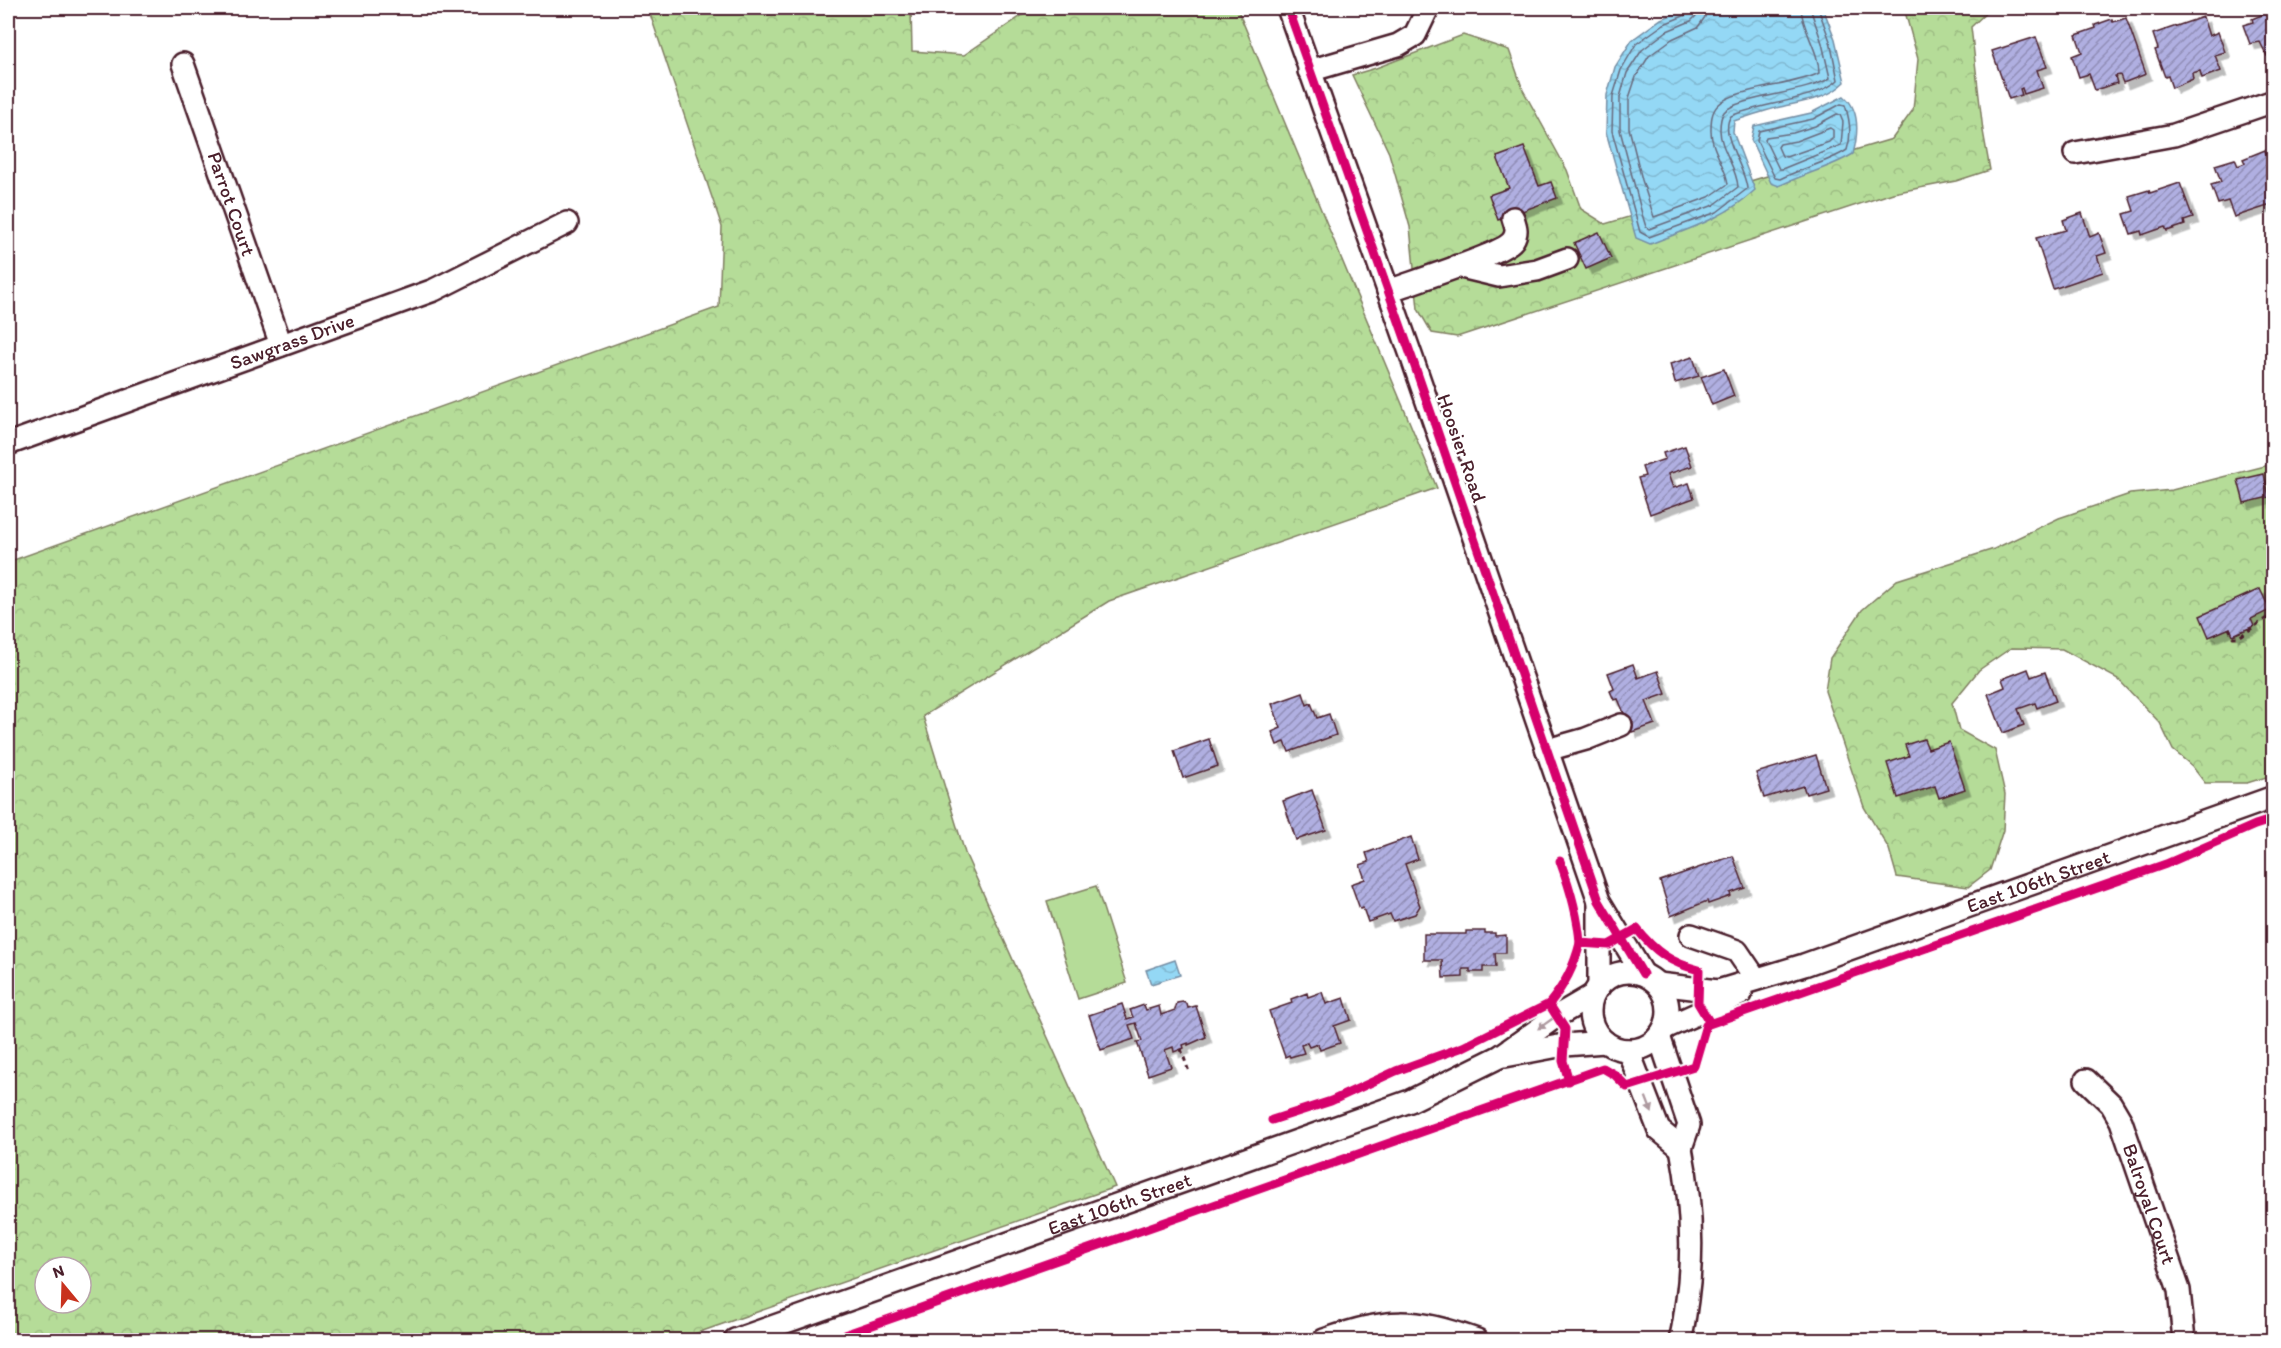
<svg xmlns="http://www.w3.org/2000/svg" width="2281" height="1348" font-family="Itim,sans-serif">
<defs>
<pattern id="forest-crowns" width="20" height="18" patternUnits="userSpaceOnUse" patternTransform="scale(1.5)"><rect width="20" height="18" fill="#b5dc98"/><path d="M2 6a3 3 0 1 1 6 0M12 15a3 3 0 1 1 6 0" fill="none" stroke="#9dbc83"/></pattern>
<pattern id="water-waves" width="16" height="10" patternUnits="userSpaceOnUse" patternTransform="scale(1.5)"><rect width="16" height="10" fill="#94d8f5"/><path d="M0 5q4-4 8 0t8 0" fill="none" stroke="#81b9d2"/></pattern>
<pattern id="building-hatch" width="6" height="6" patternUnits="userSpaceOnUse" patternTransform="scale(1.5)"><rect width="6" height="6" fill="#b0afe1"/><path d="M-1 1l2-2M0 6l6-6M5 7l2-2" fill="none" stroke="#918eb7"/></pattern>
<filter id="shadow"><feDropShadow dx="5.5" dy="5.5" stdDeviation="0" flood-color="#0004"/></filter>
</defs>
<rect width="100%" height="100%" fill="#fff"/>
<filter id="ink" filterUnits="userSpaceOnUse"><feTurbulence type="fractalNoise" baseFrequency=".0167" numOctaves="2"/><feDisplacementMap in="SourceGraphic" scale="12" xChannelSelector="R" yChannelSelector="G"/><feConvolveMatrix kernelMatrix="1 2 1 2 8 2 1 2 1" color-interpolation-filters="sRGB"/></filter>
<g filter="url(#ink)">
<!-- forest -->
<g fill="url(#forest-crowns)" stroke="#807e62" stroke-width="1.5" fill-rule="evenodd">
<path d="M648 8H911L912 51 964 55 1033 8H1237L1437 488 1109 601 923 716 965 853 1115 1187 677 1340H8V562L719 307 722 227ZM45 1267H81V1303H45Z"/>
<polygon points="1904,8 1991,8 1971,27 1983,131 1990,170 1956,181 1893,193 1457,337 1432,333 1418,309 1410,227 1389,153 1352,75 1376,68 1463,35 1509,50 1523,90 1567,170 1581,209 1605,224 1892,139 1913,110 1918,59"/>
<polygon points="2273,464 2273,775 2247,783 2205,783 2192,766 2173,750 2160,723 2118,679 2062,649 2011,648 1979,670 1952,703 1959,730 1995,750 2005,794 2003,830 1990,870 1968,887 1897,877 1889,849 1864,807 1825,691 1830,658 1862,610 1897,580 1994,549 2059,518 2130,494 2172,490"/>
</g>
<!-- pitch -->
<polygon fill="#b5dc98" stroke="#807e62" stroke-width="1.5" points="1096,886 1127,983 1078,999 1047,901"/>
<!-- water -->
<g fill="url(#water-waves)" stroke="#768ea4" stroke-width="1.5">
<path d="M1690 8H1823L1835 39 1845 82C1827 100 1804 101 1780 107 1764 111 1749 116 1734 121L1733 132 1755 190C1724 219 1688 229 1650 244L1636 238 1606 132 1607 95 1615 67 1632 40 1661 19Z"/>
<path d="M1844 96C1860 110 1858 135 1853 154 1830 168 1803 174 1779 186L1771 183 1751 140 1754 126 1811 113Z"/>
<polygon points="1175,960 1180,975 1151,984 1146,970"/>
</g>
<g fill="none" stroke-linecap="round" stroke-linejoin="round">
<!-- shore -->
<g stroke="#68697c" stroke-width="1.5">
<path d="M1689 8 1686 15 1664 24 1636 44 1621 70 1613 96 1612 131 1640 232 1649 237 1717 212 1747 189C1746 168 1718 134 1731 116 1758 104 1819 99 1838 80L1830 41 1818 8"/>
<path d="M1697 8 1696 16 1691 21 1667 31 1642 50 1627 73 1620 97V130L1642 214 1646 227 1649 229 1714 205 1738 187C1737 167 1720 149 1720 130 1720 124 1720 117 1724 112 1737 97 1807 93 1830 78L1822 43 1810 8"/>
<path d="M1706 8 1705 17 1698 27 1672 39 1649 56 1636 77 1629 98V128L1642 180 1654 217 1709 197 1728 184C1726 166 1711 150 1711 131 1711 122 1711 112 1718 105 1734 88 1795 86 1819 73 1819 50 1802 30 1801 8"/>
<path d="M1841 104 1845 105C1850 120 1852 135 1847 150 1827 163 1802 168 1780 179L1775 178 1757 141 1759 131 1813 119Z"/>
<polygon points="1837,114 1840,115 1843,122 1841,145 1782,169 1779,169 1765,140 1766,137 1793,133 1815,126"/>
<polygon points="1830,128 1833,130 1833,138 1829,142 1786,157 1782,156 1778,147 1780,144 1796,141"/>
</g>
</g>
<!-- building -->
<g fill="url(#building-hatch)" stroke="#4a1f2b" stroke-width="1.5" filter="url(#shadow)">
<polygon points="2264,8 2274,8 2274,54 2267,56 2260,42 2250,44 2243,25 2253,22 2252,19 2266,13"/>
<polygon points="2203,17 2209,36 2218,32 2225,52 2215,55 2221,71 2202,78 2200,71 2192,73 2193,79 2172,88 2168,76 2165,77 2155,50 2158,49 2153,34"/>
<polygon points="2126,18 2146,74 2123,83 2120,75 2115,76 2117,83 2095,90 2089,74 2079,77 2072,56 2082,52 2076,35 2096,28 2095,25 2112,19 2113,22"/>
<polygon points="2036,37 2047,67 2037,70 2043,88 2024,94 2022,88 2020,89 2022,95 2009,99 1992,51"/>
<polygon points="1524,147 1539,186 1551,182 1557,198 1498,220 1489,195 1509,188 1497,157"/>
<polygon points="2265,150 2274,176 2274,204 2234,217 2228,201 2218,204 2211,185 2221,182 2215,165 2235,159 2238,166 2245,163 2243,159"/>
<polygon points="2180,183 2193,218 2184,221 2185,225 2167,231 2165,227 2142,235 2141,231 2131,234 2124,214 2134,211 2129,196 2149,190 2150,193"/>
<polygon points="2082,213 2090,237 2099,233 2106,253 2097,256 2103,272 2053,289 2036,238 2066,230 2063,220"/>
<polygon points="1599,232 1611,258 1586,269 1574,243"/>
<polygon points="1693,357 1699,376 1675,383 1670,364"/>
<polygon points="1724,369 1734,396 1712,405 1701,377"/>
<polygon points="1685,446 1692,466 1668,474 1673,488 1689,483 1694,498 1650,514 1638,478 1645,476 1642,467 1665,459 1663,453"/>
<polygon points="2264,474 2269,497 2244,503 2238,480"/>
<polygon points="2260,589 2270,610 2251,619 2254,626 2233,635 2230,628 2209,637 2200,616"/>
<polygon points="1633,664 1638,678 1658,671 1666,694 1646,701 1655,724 1632,732 1618,699 1614,700 1610,691 1614,689 1608,673"/>
<polygon points="2028,669 2031,677 2045,672 2056,701 2037,708 2035,703 2018,709 2024,725 2003,733 1988,694 2005,687 2002,679"/>
<polygon points="1303,693 1307,705 1311,703 1317,718 1329,714 1336,735 1289,752 1285,742 1277,745 1272,732 1281,728 1272,704"/>
<polygon points="1209,739 1218,766 1183,778 1174,751"/>
<polygon points="1924,739 1928,749 1949,742 1965,789 1939,798 1935,786 1898,798 1887,763 1909,756 1905,745"/>
<polygon points="1816,755 1826,788 1806,794 1803,786 1764,798 1756,773"/>
<polygon points="1312,790 1326,830 1296,840 1283,801"/>
<polygon points="1411,837 1418,859 1405,864 1420,906 1415,914 1393,921 1390,914 1368,922 1363,908 1360,909 1351,884 1365,879 1360,865 1369,862 1366,853"/>
<polygon points="1733,856 1745,888 1730,893 1731,896 1708,904 1707,901 1671,916 1660,881"/>
<polygon points="1466,931 1485,931 1485,933 1495,933 1495,936 1506,935 1506,953 1495,953 1496,967 1483,967 1483,972 1470,972 1470,969 1463,969 1463,977 1443,978 1442,960 1424,960 1424,934 1466,934"/>
<polygon points="1322,992 1326,1004 1344,998 1351,1020 1334,1026 1340,1043 1320,1050 1318,1044 1309,1047 1307,1043 1301,1045 1304,1053 1290,1057 1289,1055 1285,1057 1269,1011 1292,1003 1291,999 1307,993 1308,997"/>
<polygon points="1183,1002 1187,1004 1188,1008 1196,1006 1206,1037 1188,1045 1188,1043 1183,1045 1184,1048 1174,1052 1173,1047 1165,1050 1171,1067 1148,1075 1137,1042 1142,1041 1136,1023 1129,1025 1134,1039 1101,1050 1089,1015 1122,1004 1127,1019 1133,1017 1130,1010 1144,1005 1146,1010 1159,1006 1161,1015 1175,1010 1177,1003"/>
</g>
<g fill="none" stroke-linecap="round" stroke-linejoin="round">
<defs>
<g id="minor">
<polyline points="1288,8 1412,358 1599,901 1643,974"/>
<path id="s1" d="M183 64 281 345"/>
<polyline points="1309,71 1398,45 1415,35 1428,8"/>
<polyline points="2075,153 2174,135 2274,101"/>
<polyline points="1457,266 1499,276 1537,270 1567,259"/>
<path d="M1388 291C1409 283 1504 254 1513 240 1518 232 1516 227 1513 218"/>
<path id="s2" d="M8 444 434 290 567 223"/>
<polyline points="1547,750 1586,739 1621,725"/>
<polyline points="1599,902 1599,987"/>
<polyline points="1691,935 1737,951 1756,979"/>
<circle cx="1629" cy="1011" r="39"/>
<path id="s3" d="M1658 984 1718 991 1804 965 2274 797"/>
<polyline points="1665,1028 1741,994"/>
<polyline points="1628,1050 1659,1130 1681,1148 1689,1125 1659,1036"/>
<polyline points="1505,1056 1564,1045 1605,1042"/>
<path id="s4" d="M2086 1080 2111 1104 2121 1121 2179 1290 2184 1340"/>
<path id="s5" d="M735 1340 1410 1101 1499 1057 1557 1016 1593 995"/>
<path d="M1324 1340C1389 1318 1411 1317 1477 1340"/>
<path d="M1680 1340C1684 1327 1685 1313 1687 1300 1694 1248 1691 1199 1681 1148"/>
</g>
</defs>
<!-- minor casing -->
<use href="#minor" stroke="#4a1f2b" stroke-width="26"/>
<!-- path -->
<g stroke="#4a1f2b" stroke-width="3" stroke-dasharray="4.5 4.5" stroke-linecap="butt">
<polyline points="2229,628 2233,637 2239,637 2274,613"/>
<polyline points="1181,1049 1189,1072"/>
</g>
<!-- minor -->
<use href="#minor" stroke="#fff" stroke-width="21"/>
<defs>
<g id="cycleway">
<polyline points="1288,8 1412,358 1599,901 1643,974"/>
<path d="M1560 861C1570 888 1578 914 1580 943"/>
<path d="M1569 1081 1563 1061 1565 1029 1549 1004C1565 984 1574 967 1580 943L1609 945 1637 929C1655 952 1671 963 1699 970L1698 1003 1710 1023"/>
<polyline points="1272,1120 1331,1101 1396,1071 1463,1047 1549,1004"/>
<polyline points="830,1340 1603,1068 1615,1075 1627,1087 1694,1066 1706,1025 2166,864 2255,825 2274,819"/>
</g>
</defs>
<!-- cycleway casing -->
<use href="#cycleway" stroke="#fff" stroke-width="13"/>
<!-- cycleway -->
<use href="#cycleway" stroke="#d6006c" stroke-width="9"/>
</g>
<!-- one-way arrows -->
<defs><path id="oneway-solid" d="M-6-.8H1V-3.2L6.5 0L1 3.2V.8H-6Z" transform="scale(1.5)"/></defs>
<g fill="#ae9aa0">
<use href="#oneway-solid" transform="translate(1545 1024) rotate(145)"/>
<use href="#oneway-solid" transform="translate(1649 1105) rotate(69)"/>
</g>
</g>
<g text-anchor="middle" dominant-baseline="central" stroke-width="4.5" stroke-linejoin="round" paint-order="stroke">
<!-- street labels -->
<g font-size="20" fill="#4a1f2b" stroke="#fff">
<text stroke="none"><textPath href="#s1" startOffset="148">Parrot Court</textPath></text>
<text stroke="none"><textPath href="#s2" startOffset="302">Sawgrass Drive</textPath></text>
<text transform="translate(1462 448) rotate(71)">Hoosier Road</text>
<text stroke="none"><textPath href="#s3" startOffset="399">East 106th Street</textPath></text>
<text stroke="none"><textPath href="#s5" startOffset="408">East 106th Street</textPath></text>
<text stroke="none"><textPath href="#s4" startOffset="142">Balroyal Court</textPath></text>
</g>
</g>
<!-- margin -->
<rect width="2281" height="1348" fill="none" stroke="#fff" stroke-width="30"/>
<rect x="15" y="15" width="2251" height="1318" fill="none" stroke="#4a1f2b" stroke-width="2" filter="url(#ink)"/>
<!-- north arrow -->
<g transform="translate(63 1285) rotate(341)"><circle r="28" fill="#ffffff" stroke="#b7a5aa" stroke-width="1.5"/>
<path d="M0-4.5L10 22L0 15L-10 22Z" fill="#c8321e"/>
<text y="-9" font-size="16" font-weight="bold" text-anchor="middle" fill="#4a1f2b">N</text>
</g>
</svg>
